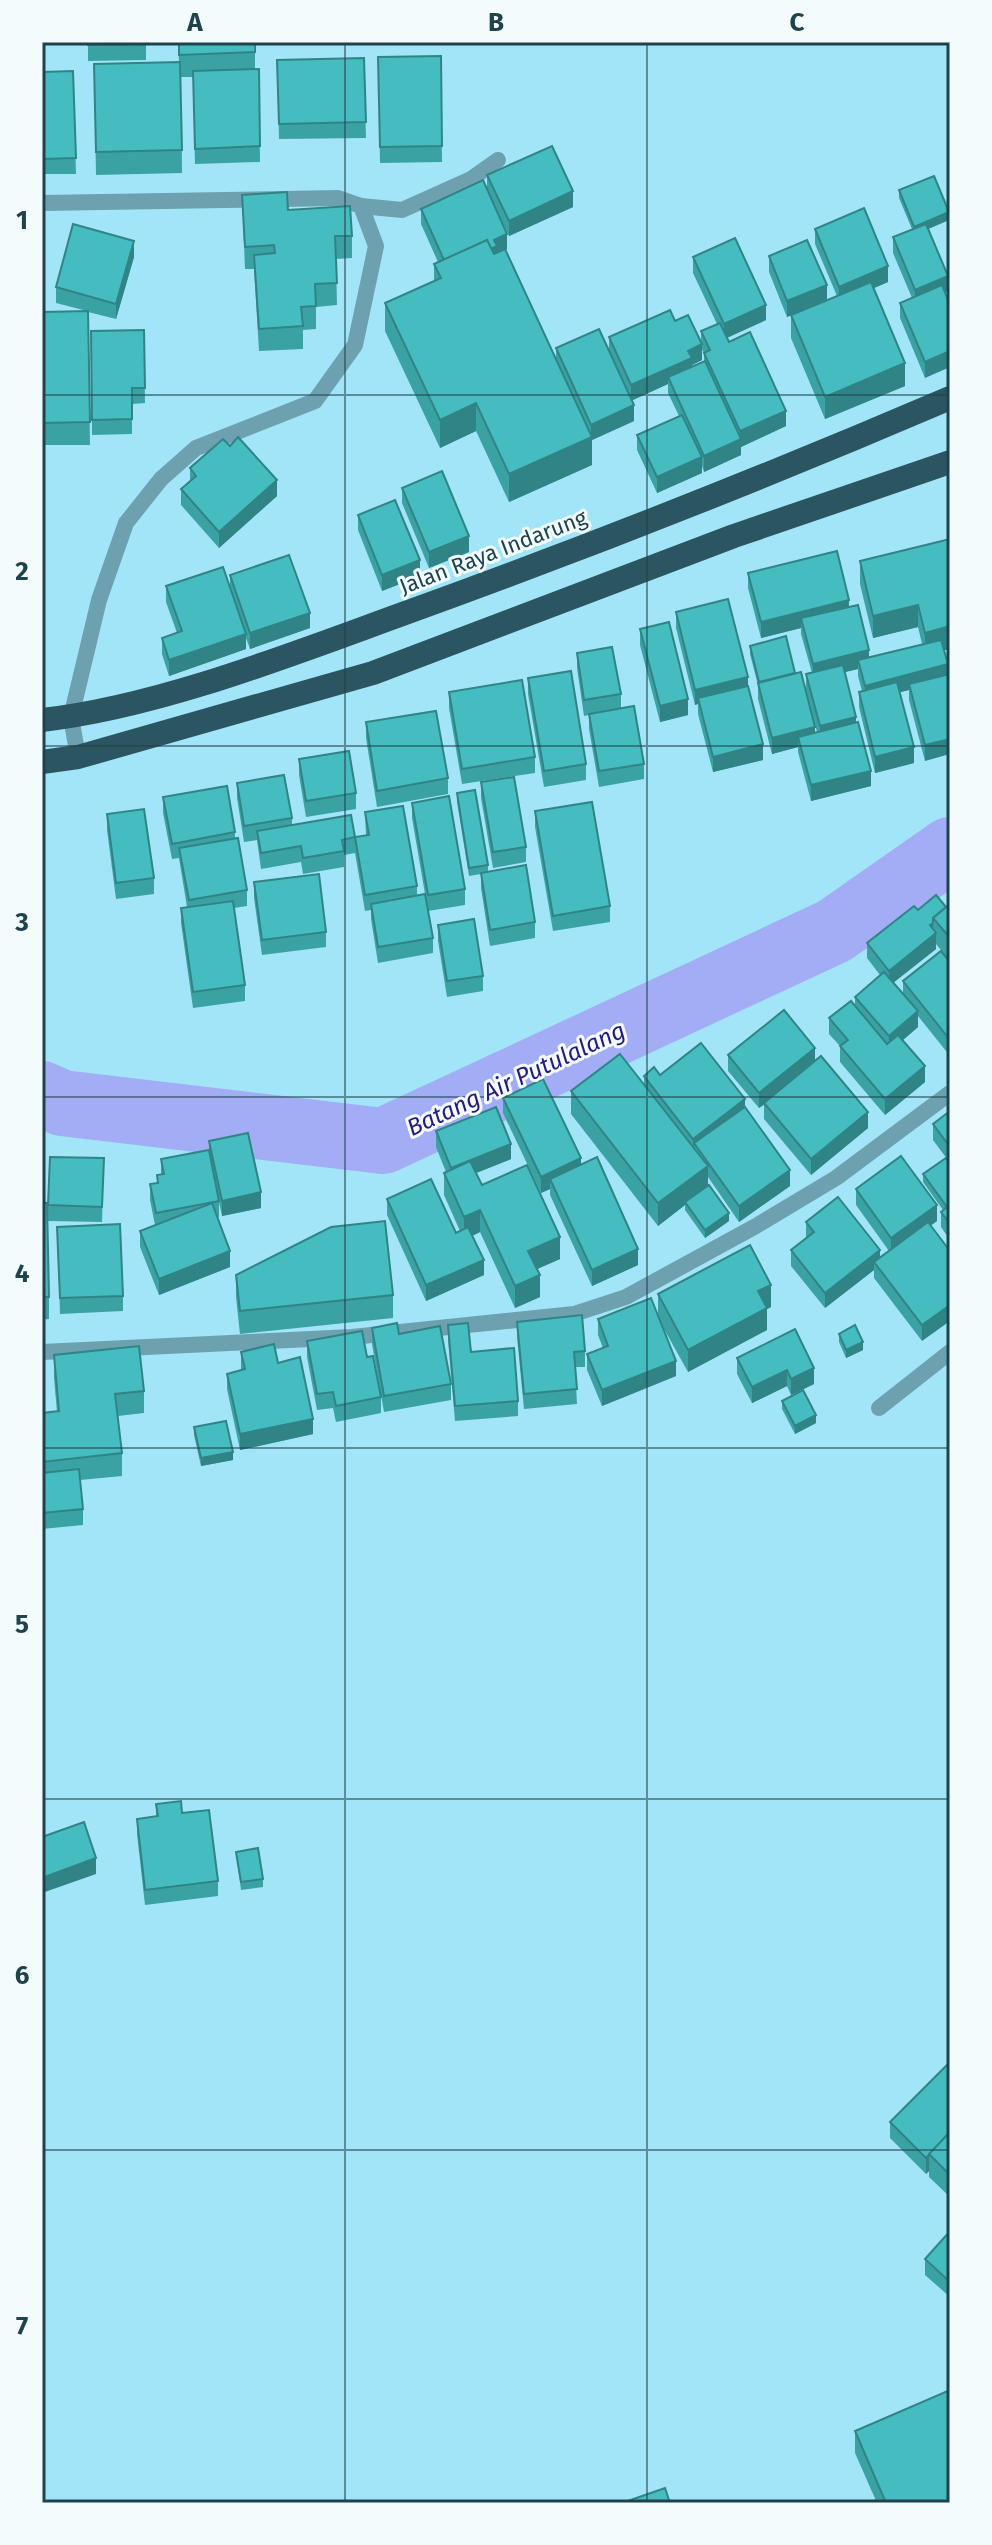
<svg xmlns="http://www.w3.org/2000/svg" width="992" height="2545" font-family="'Fira Sans',sans-serif">
<rect width="100%" height="100%" fill="#a2e5f8"/>
<g fill="none" stroke-linecap="round" stroke-linejoin="round">
<!-- river -->
<polyline stroke="#a3adf5" stroke-width="66" points="42,1094 62,1103 383,1141 834,931 950,850"/>
<!-- street -->
<g stroke="#6da1af" stroke-width="16">
<polyline points="42,203 338,198 361,206 376,246 355,345 315,401 196,448 161,479 126,523 99,600 71,717 78,757"/>
<polyline points="361,206 402,210 471,179 498,160"/>
<polyline points="42,1352 352,1337 574,1314 626,1297 756,1226 836,1178 950,1093"/>
<polyline points="879,1408 950,1352"/>
</g>
<!-- highway -->
<g stroke="#2a5561" stroke-width="24">
<path d="M42 720C157 707 287 656 397 616 583 549 768 476 950 398"/>
<polyline points="42,762 78,757 373,673 734,536 950,462"/>
</g>
</g>
<!-- wall -->
<g fill="#3ba2a4" fill-rule="evenodd">
<polygon points="88,42 146,42 146,60 88,61"/>
<polygon points="178,42 255,42 255,69 259,69 260,162 195,164 193,77 181,77 182,173 96,175 94,64 179,62"/>
<polygon points="441,56 442,162 380,163 378,57"/>
<polygon points="364,58 366,138 279,139 277,60"/>
<polygon points="73,71 76,174 42,174 42,72"/>
<path d="M487 175 573 207 509 236 493 203 507 249 506 250 556 358V348L609 350V337L675 321 701 342V331L717 324 693 273V257L766 320 727 338 786 426 741 447V455L704 472 702 466V473L657 493 637 450V435L679 416 668 393V384L632 400 634 421 592 440V465L509 502 476 431 440 448 385 331V303L434 281V264L438 262 421 224V209L487 190ZM702 349 704 354V361L692 367V365L702 360Z"/>
<polygon points="899,190 949,220 928,229 948,291 945,293 925,378 900,318 900,303 912,298 893,253 893,237 912,229 899,198"/>
<polygon points="242,195 288,210 352,236 352,258 336,259 337,305 316,307 316,329 303,330 303,349 259,351 254,269 245,269"/>
<polygon points="815,229 888,282 874,288 905,386 825,419 791,338 791,315 787,317 769,272 769,256 827,301 837,296 815,244"/>
<polygon points="134,257 116,319 88,312 90,445 42,445 42,312 87,311 56,303 56,287"/>
<polygon points="144,330 145,403 132,404 132,434 92,435 91,331"/>
<polygon points="190,468 277,496 219,548 181,505 181,489 190,482"/>
<polygon points="402,488 469,552 429,568 402,503"/>
<polygon points="358,515 420,576 382,591 358,530"/>
<polygon points="950,539 950,649 944,650 925,761 909,700 909,690 900,692 914,763 875,773 859,707 859,692 862,691 858,676 858,669 844,672 871,786 811,801 798,752 798,747 772,754 758,699 758,685 750,654 750,646 795,674 815,733 817,732 806,690 806,674 812,673 801,634 801,628 761,638 748,588 748,573 849,607 869,657 922,644 918,627 873,638 860,584 860,561"/>
<polygon points="230,575 310,628 250,649 246,638 246,649 169,676 162,654 162,638 177,633 166,602 166,586 230,586"/>
<polygon points="676,612 748,686 763,760 713,772 698,714 698,704 695,705 676,628"/>
<polygon points="640,629 688,715 660,722 640,645"/>
<polygon points="577,653 621,694 621,708 644,764 644,779 599,787 589,729 589,715 584,716 577,668"/>
<polygon points="528,678 586,764 586,780 544,787 528,694"/>
<polygon points="449,692 535,757 535,773 462,784 449,708"/>
<polygon points="366,722 448,778 448,794 377,807 366,738"/>
<polygon points="299,759 356,793 356,809 306,817 299,775"/>
<polygon points="481,782 526,847 526,862 493,868 481,798"/>
<polygon points="237,783 292,818 292,825 355,837 366,836 365,812 417,886 417,896 425,894 412,818 412,803 465,889 465,905 428,911 433,938 433,953 378,963 371,919 371,910 365,911 355,853 344,855 344,867 303,874 301,862 261,869 257,840 244,842 237,798"/>
<polygon points="457,793 488,865 488,871 535,922 535,938 490,946 481,888 481,874 469,876 457,802"/>
<polygon points="163,797 235,832 235,839 247,890 247,906 234,908 245,985 245,1001 193,1008 181,923 181,908 187,907 179,858 172,859 163,813"/>
<polygon points="535,811 610,906 610,922 553,931 535,827"/>
<polygon points="107,814 154,878 154,894 116,899 107,830"/>
<polygon points="254,882 326,932 326,947 262,955 254,898"/>
<polygon points="950,904 950,961 936,944 936,949 893,983 903,994 903,981 950,962 950,1056 918,1016 918,1027 903,1040 925,1082 885,1115 840,1062 840,1046 829,1034 829,1018 855,1006 855,997 880,975 867,958 867,943 918,910 946,907"/>
<polygon points="438,925 483,976 483,991 447,997 438,941"/>
<polygon points="728,1055 815,1061 868,1128 811,1175 764,1119 764,1105 759,1108 728,1071"/>
<polygon points="660,1075 745,1108 790,1186 739,1222 708,1177 708,1186 729,1221 705,1238 685,1210 685,1205 658,1226 571,1114 571,1091 644,1084 644,1076"/>
<polygon points="503,1098 581,1165 638,1265 592,1286 550,1195 550,1189 541,1193 503,1113"/>
<polygon points="950,1111 950,1163 933,1140 933,1124"/>
<polygon points="436,1131 511,1159 476,1173 482,1185 560,1259 537,1269 540,1297 515,1308 480,1232 472,1236 484,1275 426,1301 387,1215 387,1199 456,1233 460,1231 444,1195 444,1173 446,1172 436,1147"/>
<polygon points="209,1141 261,1208 222,1216 219,1202 219,1217 217,1217 230,1267 159,1295 140,1247 140,1231 155,1225 150,1200 150,1184 157,1183 157,1175 161,1174 161,1159 209,1153"/>
<polygon points="104,1158 102,1222 48,1221 48,1205"/>
<polygon points="950,1164 950,1240 941,1227 941,1212 943,1210 923,1182 923,1174"/>
<polygon points="856,1189 937,1221 930,1226 922,1341 874,1278 874,1270 825,1308 791,1266 791,1250 806,1238 806,1222 880,1258 889,1251 856,1205"/>
<polygon points="42,1203 49,1297 49,1319 42,1320"/>
<polygon points="57,1227 123,1296 123,1311 60,1314"/>
<polygon points="236,1275 393,1295 393,1318 240,1334 236,1297"/>
<polygon points="658,1294 771,1307 767,1309 767,1330 688,1372 659,1320 676,1376 602,1406 587,1370 587,1354 603,1348 598,1335 598,1319 658,1315"/>
<polygon points="517,1322 585,1351 585,1367 575,1367 577,1404 524,1409 517,1337"/>
<polygon points="448,1325 471,1352 518,1401 518,1416 455,1421 448,1340"/>
<polygon points="372,1328 399,1334 451,1384 451,1400 384,1412 372,1344"/>
<polygon points="795,1329 814,1384 791,1395 787,1386 752,1403 737,1374 737,1358"/>
<polygon points="839,1334 863,1350 846,1358 839,1342"/>
<polygon points="307,1341 367,1357 381,1397 381,1413 336,1422 333,1408 317,1410 307,1357"/>
<polygon points="241,1352 313,1434 240,1450 227,1389 227,1374 241,1370"/>
<polygon points="54,1355 144,1391 144,1413 118,1416 122,1453 122,1476 80,1480 83,1509 83,1525 42,1529 42,1413 57,1412 54,1378"/>
<polygon points="782,1401 816,1423 795,1434 782,1409"/>
<polygon points="194,1427 233,1460 201,1466 194,1435"/>
<polygon points="156,1804 182,1813 218,1881 218,1896 145,1905 137,1834 137,1819 156,1817"/>
<polygon points="236,1852 263,1879 263,1887 241,1890"/>
<polygon points="950,2062 950,2197 929,2177 929,2171 926,2174 890,2138 890,2122"/>
<polygon points="950,2231 950,2297 925,2275 925,2259"/>
<polygon points="855,2431 950,2503 877,2503 855,2453"/>
</g>
<!-- shaded-wall -->
<g fill="#308486">
<polygon points="573,191 573,207 509,236 509,221"/>
<polygon points="949,212 949,220 914,235 914,227"/>
<polygon points="507,234 507,249 448,284 494,240"/>
<polygon points="134,241 134,257 116,319 116,304"/>
<polygon points="888,266 888,282 839,303 839,287"/>
<polygon points="948,276 948,291 915,305 915,290"/>
<polygon points="827,285 827,301 787,317 787,301"/>
<polygon points="766,305 766,320 724,339 724,324"/>
<polygon points="702,344 702,360 692,365 692,374 668,377 668,384 631,401 631,385 688,351"/>
<polygon points="950,351 950,367 925,378 925,362"/>
<polygon points="905,363 905,386 825,419 825,397"/>
<polygon points="476,403 476,431 440,448 440,420"/>
<polygon points="634,405 634,421 592,440 592,465 509,502 509,474 591,437 591,425"/>
<polygon points="786,411 786,426 741,447 741,455 704,472 704,456 740,439 740,431"/>
<polygon points="702,457 702,473 657,493 657,477"/>
<polygon points="277,480 277,496 219,548 219,532"/>
<polygon points="469,536 469,552 429,568 429,552"/>
<polygon points="420,560 420,576 382,591 382,575"/>
<polygon points="849,600 849,616 801,618 801,628 761,638 761,622"/>
<polygon points="918,605 918,627 873,638 873,616"/>
<polygon points="310,613 310,628 250,649 250,633"/>
<polygon points="950,626 950,649 925,655 925,633"/>
<polygon points="246,634 246,649 169,676 169,660"/>
<polygon points="869,650 869,666 858,660 858,669 813,680 813,664"/>
<polygon points="948,664 948,680 909,684 909,690 865,701 865,686"/>
<polygon points="748,677 748,692 698,698 698,704 695,705 695,690"/>
<polygon points="688,699 688,715 660,722 660,706"/>
<polygon points="856,717 856,733 820,742 820,726"/>
<polygon points="815,727 815,743 798,737 798,747 772,754 772,738"/>
<polygon points="950,739 950,754 925,761 925,745"/>
<polygon points="763,744 763,760 713,772 713,757"/>
<polygon points="914,747 914,763 875,773 875,757"/>
<polygon points="871,771 871,786 811,801 811,785"/>
<polygon points="933,923 933,936 936,933 936,949 889,986 889,971"/>
<polygon points="918,1011 918,1027 889,1052 889,1036"/>
<polygon points="815,1048 815,1063 759,1108 759,1093"/>
<polygon points="925,1066 925,1082 885,1115 885,1099"/>
<polygon points="745,1099 745,1115 694,1143 694,1153 693,1155 693,1139"/>
<polygon points="868,1112 868,1128 811,1175 811,1159"/>
<polygon points="511,1144 511,1159 451,1183 451,1168"/>
<polygon points="581,1158 581,1174 550,1179 550,1189 541,1193 541,1177"/>
<polygon points="708,1166 708,1188 685,1202 685,1205 658,1226 658,1203"/>
<polygon points="790,1170 790,1186 739,1222 739,1206"/>
<polygon points="261,1192 261,1208 222,1216 222,1201"/>
<polygon points="937,1205 937,1221 891,1254 891,1238"/>
<polygon points="480,1210 480,1232 464,1240 464,1217"/>
<polygon points="729,1213 729,1221 705,1238 705,1230"/>
<polygon points="560,1237 560,1259 528,1273 528,1251"/>
<polygon points="638,1249 638,1265 592,1286 592,1270"/>
<polygon points="880,1250 880,1266 874,1262 874,1270 825,1308 825,1293"/>
<polygon points="230,1251 230,1267 159,1295 159,1279"/>
<polygon points="484,1260 484,1275 426,1301 426,1285"/>
<polygon points="540,1275 540,1297 515,1308 515,1286"/>
<polygon points="771,1285 771,1307 767,1309 767,1330 688,1372 688,1350 758,1291"/>
<polygon points="950,1305 950,1321 922,1341 922,1325"/>
<polygon points="863,1342 863,1350 846,1358 846,1350"/>
<polygon points="676,1361 676,1376 602,1406 602,1390"/>
<polygon points="814,1368 814,1384 791,1395 791,1379"/>
<polygon points="787,1370 787,1386 752,1403 752,1387"/>
<polygon points="816,1415 816,1423 795,1434 795,1426"/>
<polygon points="313,1419 313,1434 240,1450 240,1434"/>
<polygon points="233,1452 233,1460 201,1466 201,1458"/>
<polygon points="96,1858 96,1874 42,1893 42,1878"/>
<polygon points="929,2155 929,2171 926,2174 926,2158"/>
</g>
<!-- building -->
<g fill="#45bcbf" stroke="#308486" stroke-width="2">
<polygon points="88,42 146,42 146,44 88,45"/>
<polygon points="179,42 255,42 255,52 179,55"/>
<polygon points="441,56 442,146 380,147 378,57"/>
<polygon points="364,58 366,122 279,124 277,60"/>
<polygon points="180,62 182,150 96,152 94,64"/>
<polygon points="259,69 260,146 195,149 193,71"/>
<polygon points="73,71 76,158 42,159 42,72"/>
<polygon points="552,146 573,191 509,221 487,175"/>
<polygon points="934,176 949,212 914,227 899,190"/>
<polygon points="483,180 507,234 494,240 497,246 491,249 487,240 444,260 421,209"/>
<polygon points="287,192 288,210 350,206 352,236 335,236 337,283 315,284 316,306 301,307 303,326 259,329 254,255 275,253 274,245 245,247 242,195"/>
<polygon points="864,208 888,266 839,287 815,229"/>
<polygon points="73,224 134,241 116,304 56,287"/>
<polygon points="926,224 948,276 915,290 893,237"/>
<polygon points="735,238 766,305 724,324 693,257"/>
<polygon points="487,240 494,254 505,249 592,437 509,474 476,403 440,420 385,303 441,278 434,264"/>
<polygon points="807,240 827,285 787,301 769,256"/>
<polygon points="871,282 905,363 825,397 791,315"/>
<polygon points="942,285 950,305 950,351 925,362 900,303"/>
<polygon points="670,310 675,321 688,315 702,344 688,351 692,358 631,385 609,337"/>
<polygon points="88,311 90,422 42,423 42,312"/>
<polygon points="720,323 729,342 750,332 786,411 740,431 704,353 710,350 701,331"/>
<polygon points="599,329 634,405 591,425 556,348"/>
<polygon points="144,330 145,388 132,388 132,419 92,420 91,331"/>
<polygon points="705,361 741,439 704,456 668,377"/>
<polygon points="682,415 702,457 657,477 637,435"/>
<polygon points="238,437 277,480 219,532 181,489 196,476 190,468 223,439 230,446"/>
<polygon points="442,471 469,536 429,552 402,488"/>
<polygon points="395,500 420,560 382,575 358,515"/>
<polygon points="950,539 950,626 925,633 918,605 873,616 860,561"/>
<polygon points="837,551 849,600 761,622 748,573"/>
<polygon points="289,555 310,613 250,633 230,575"/>
<polygon points="223,567 246,634 169,660 162,638 182,631 166,586"/>
<polygon points="728,599 748,677 695,690 676,612"/>
<polygon points="858,605 869,650 813,664 801,618"/>
<polygon points="669,622 688,699 660,706 640,629"/>
<polygon points="786,636 795,673 759,682 750,646"/>
<polygon points="941,640 948,664 865,686 858,660"/>
<polygon points="612,647 621,694 584,700 577,653"/>
<polygon points="843,665 856,717 820,726 806,674"/>
<polygon points="571,671 586,764 544,771 528,678"/>
<polygon points="801,672 815,727 772,738 758,683"/>
<polygon points="950,674 950,739 925,745 909,684"/>
<polygon points="522,680 535,757 462,769 449,692"/>
<polygon points="897,682 914,747 875,757 859,692"/>
<polygon points="748,686 763,744 713,757 698,698"/>
<polygon points="634,706 644,764 599,771 589,714"/>
<polygon points="436,711 448,778 377,791 366,722"/>
<polygon points="858,722 871,771 811,785 798,737"/>
<polygon points="349,751 356,793 306,801 299,759"/>
<polygon points="284,775 292,818 244,826 237,783"/>
<polygon points="514,777 526,847 493,852 481,782"/>
<polygon points="227,786 235,832 172,844 163,797"/>
<polygon points="475,790 488,865 469,868 457,793"/>
<polygon points="449,796 465,889 428,895 412,803"/>
<polygon points="592,802 610,906 553,916 535,811"/>
<polygon points="403,806 417,886 365,895 355,837 369,835 365,812"/>
<polygon points="144,809 154,878 116,883 107,814"/>
<polygon points="351,815 355,837 342,840 344,851 303,858 301,846 261,853 257,831"/>
<polygon points="238,838 247,890 189,900 179,848"/>
<polygon points="526,865 535,922 490,930 481,873"/>
<polygon points="319,874 326,932 262,940 254,882"/>
<polygon points="425,894 433,938 378,947 371,904"/>
<polygon points="936,895 946,907 933,918 933,923 930,925 936,933 889,971 867,943 914,906 918,910"/>
<polygon points="233,901 245,985 193,992 181,908"/>
<polygon points="950,904 950,938 933,918"/>
<polygon points="474,919 483,976 447,981 438,925"/>
<polygon points="941,951 950,962 950,1040 903,981"/>
<polygon points="884,972 918,1011 889,1036 855,997"/>
<polygon points="851,1001 887,1044 898,1035 925,1066 885,1099 840,1046 848,1040 829,1018"/>
<polygon points="784,1010 815,1048 759,1093 728,1055"/>
<polygon points="701,1043 745,1099 693,1139 644,1076 654,1067 660,1075"/>
<polygon points="620,1054 708,1166 658,1203 571,1091"/>
<polygon points="821,1056 868,1112 811,1159 764,1103"/>
<polygon points="543,1079 581,1158 541,1177 503,1098"/>
<polygon points="496,1107 511,1144 451,1168 436,1131"/>
<polygon points="745,1107 790,1170 739,1206 694,1143"/>
<polygon points="950,1111 950,1147 933,1124"/>
<polygon points="248,1133 261,1192 222,1201 209,1141"/>
<polygon points="209,1150 219,1201 156,1213 150,1184 158,1183 157,1175 164,1174 161,1159"/>
<polygon points="901,1156 937,1205 891,1238 856,1189"/>
<polygon points="50,1157 104,1158 102,1207 48,1205"/>
<polygon points="597,1157 638,1249 592,1270 550,1179"/>
<polygon points="946,1158 950,1164 950,1205 947,1207 923,1174"/>
<polygon points="470,1161 482,1185 527,1165 560,1237 528,1251 540,1275 515,1286 480,1210 464,1217 444,1173"/>
<polygon points="431,1179 456,1233 468,1227 484,1260 426,1285 387,1199"/>
<polygon points="709,1185 729,1213 705,1230 685,1202"/>
<polygon points="838,1197 880,1250 825,1293 791,1250 814,1232 806,1222"/>
<polygon points="42,1203 47,1203 49,1297 42,1297"/>
<polygon points="212,1203 230,1251 159,1279 140,1231"/>
<polygon points="950,1205 950,1224 941,1212"/>
<polygon points="385,1221 393,1295 240,1311 236,1275 331,1227"/>
<polygon points="928,1222 950,1251 950,1305 922,1325 874,1262"/>
<polygon points="120,1224 123,1296 60,1298 57,1227"/>
<polygon points="750,1245 771,1285 758,1291 767,1308 688,1350 658,1294"/>
<polygon points="651,1298 676,1361 602,1390 587,1354 608,1346 598,1319"/>
<polygon points="582,1315 585,1351 574,1352 577,1389 524,1394 517,1322"/>
<polygon points="397,1323 399,1334 440,1326 451,1384 384,1396 372,1328"/>
<polygon points="468,1323 471,1352 514,1348 518,1401 455,1406 448,1325"/>
<polygon points="855,1325 863,1342 846,1350 839,1334"/>
<polygon points="795,1329 814,1368 791,1379 787,1370 752,1387 737,1358"/>
<polygon points="362,1331 367,1357 373,1356 381,1397 336,1406 333,1392 317,1394 307,1341"/>
<polygon points="274,1344 278,1363 300,1357 313,1419 240,1434 227,1374 245,1369 241,1352"/>
<polygon points="139,1346 144,1391 115,1394 122,1453 42,1462 42,1413 59,1411 54,1355"/>
<polygon points="803,1390 816,1415 795,1426 782,1401"/>
<polygon points="226,1421 233,1452 201,1458 194,1427"/>
<polygon points="79,1469 83,1509 42,1513 42,1473"/>
<polygon points="181,1801 182,1813 209,1810 218,1881 145,1890 137,1819 158,1816 156,1804"/>
<polygon points="84,1822 96,1858 42,1878 42,1837"/>
<polygon points="258,1848 263,1879 241,1882 236,1852"/>
<polygon points="950,2062 950,2132 926,2158 890,2122"/>
<polygon points="950,2132 950,2175 929,2154"/>
<polygon points="950,2231 950,2282 925,2259"/>
<polygon points="950,2390 950,2501 944,2503 886,2503 855,2431"/>
<polygon points="665,2488 670,2503 622,2503"/>
</g>
<!-- grid -->
<path fill="none" stroke="#1f434c" stroke-width="2" stroke-opacity="0.55" d="M345 42V2503M647 42V2503M42 395H950M42 746H950M42 1097H950M42 1448H950M42 1799H950M42 2150H950"/>
<g text-anchor="middle" dominant-baseline="central" stroke-width="6" stroke-linejoin="round" paint-order="stroke">
<!-- street labels -->
<g font-size="22" fill="#1f434c" stroke="#f3fbfd">
<text transform="translate(493 552) rotate(-21)">Jalan Raya Indarung</text>
</g>
<!-- water labels -->
<g font-size="24" font-style="italic" fill="#261980" stroke="#f3fbfd">
<text transform="translate(516 1079) rotate(-25)">Batang Air Putulalang</text>
</g>
</g>
<!-- border -->
<rect width="992" height="2545" fill="none" stroke="#f3fbfd" stroke-width="88"/>
<rect x="44" y="44" width="904" height="2457" fill="none" stroke="#1f434c" stroke-width="3"/>
<g font-size="26" text-anchor="middle" font-weight="bold" fill="#1f434c">
<text x="195" y="31">A</text>
<text x="496" y="31">B</text>
<text x="797" y="31">C</text>
<text x="22" y="229">1</text>
<text x="22" y="580">2</text>
<text x="22" y="931">3</text>
<text x="22" y="1282">4</text>
<text x="22" y="1633">5</text>
<text x="22" y="1984">6</text>
<text x="22" y="2335">7</text>
</g>
</svg>
